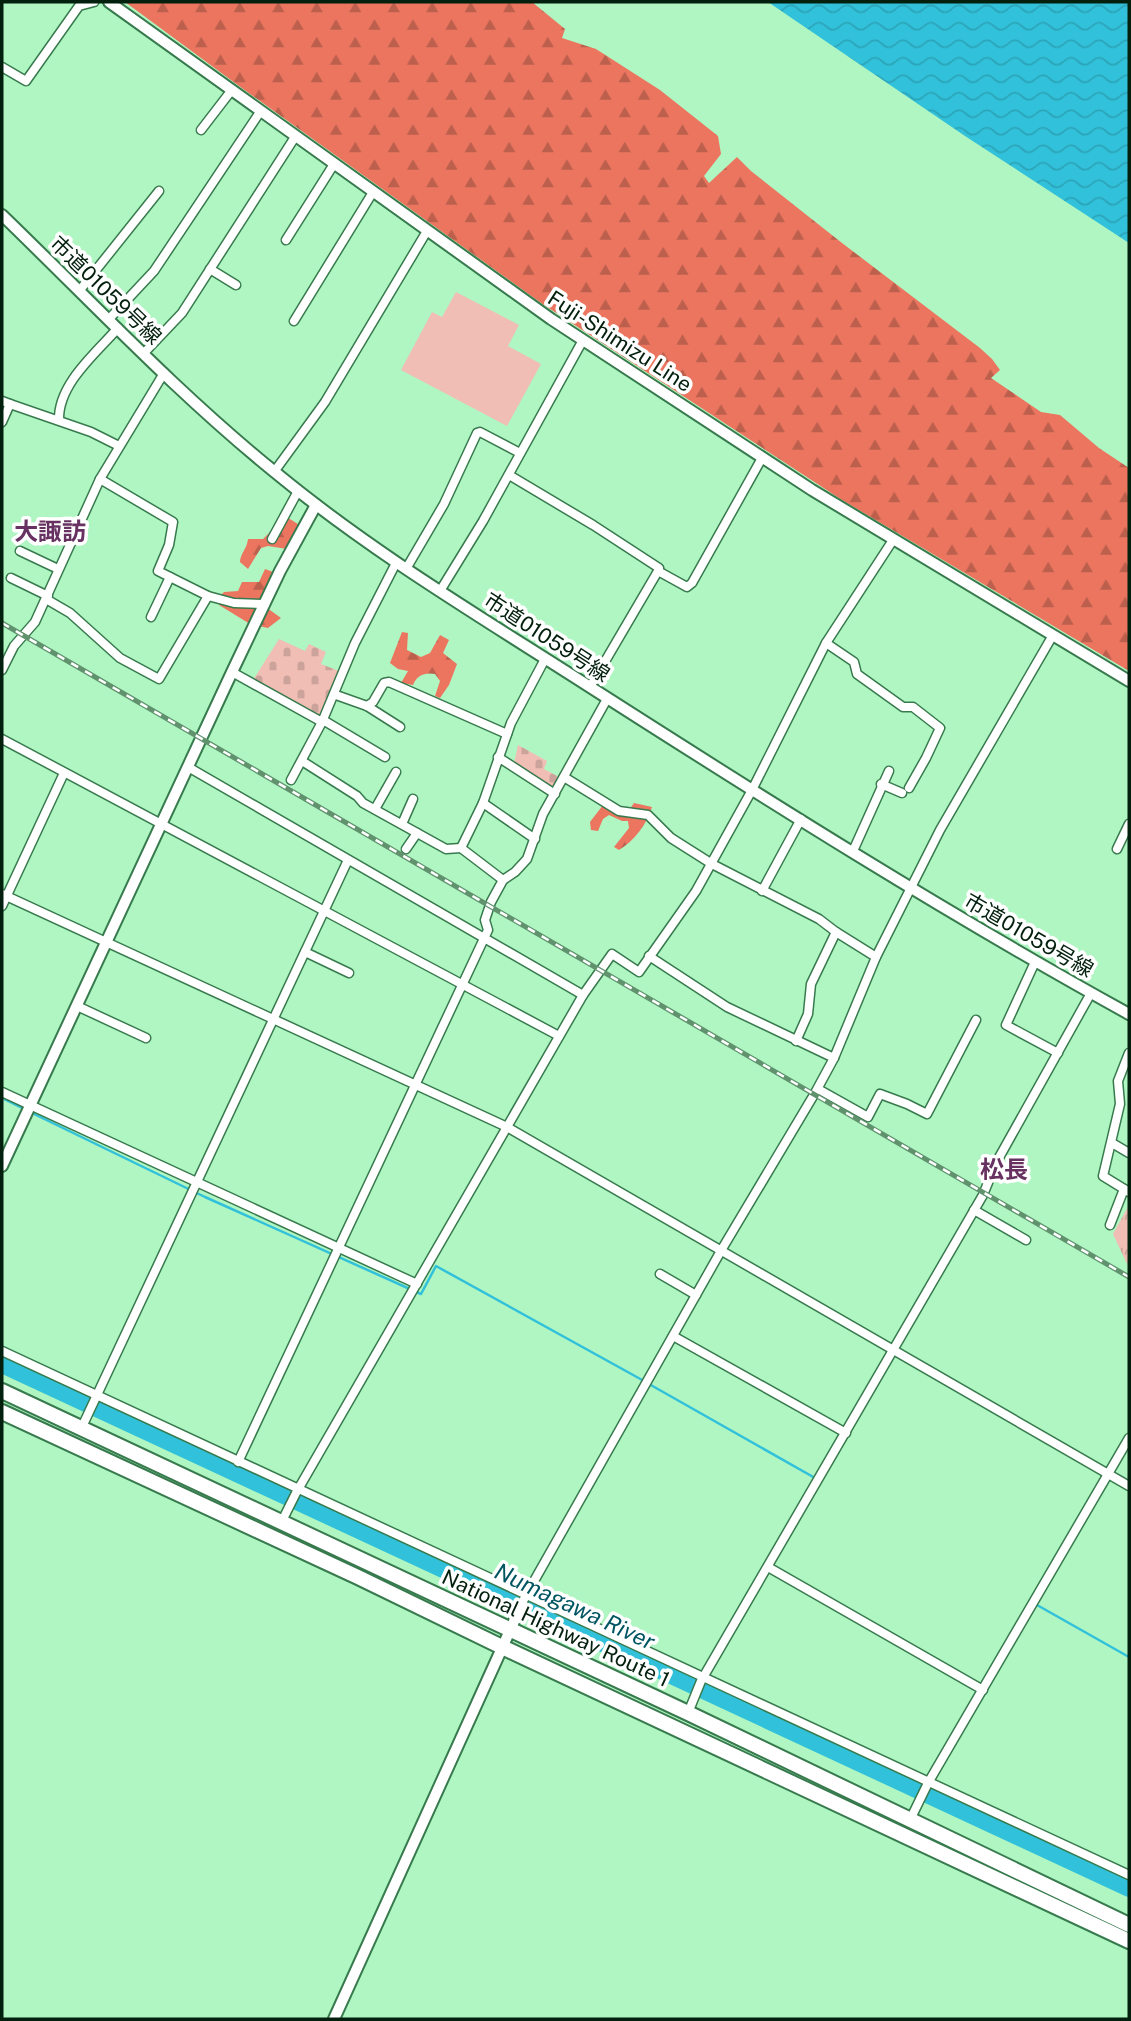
<svg xmlns="http://www.w3.org/2000/svg" width="1131" height="2021" font-family="'Public Sans','Noto Sans JP',sans-serif">
<defs>
<pattern id="forest-firs" width="22" height="20" patternUnits="userSpaceOnUse" patternTransform="scale(1.75)"><rect width="22" height="20" fill="#eb755f"/><path d="M5 1l3.5 6h-7zM16 11l3.5 6h-7z" fill="#bc5f4d"/></pattern>
<pattern id="cemetery-stones" width="16" height="16" patternUnits="userSpaceOnUse" patternTransform="scale(1.75)"><rect width="16" height="16" fill="#f0beb4"/><path d="M2 7V4a2 2 0 0 1 4 0v3zM10 15v-3a2 2 0 0 1 4 0v3z" fill="#cca39a"/></pattern>
<pattern id="park-tufts" width="24" height="20" patternUnits="userSpaceOnUse" patternTransform="scale(1.75)"><rect width="24" height="20" fill="#f0beb4"/><path d="M3 7l-1-3M5 7V3M7 7l1-3M15 17l-1-3M17 17v-4M19 17l1-3" fill="none" stroke="#cca39a"/></pattern>
<pattern id="water-waves" width="16" height="10" patternUnits="userSpaceOnUse" patternTransform="scale(1.75)"><rect width="16" height="10" fill="#32c1da"/><path d="M0 5q4-4 8 0t8 0" fill="none" stroke="#2ba5ba"/></pattern>
</defs>
<rect width="100%" height="100%" fill="#b0f6c2"/>
<!-- grass -->
<polygon fill="#f0beb4" points="456,292 519,325 508,346 541,364 507,426 401,370 432,312 442,317"/>
<!-- forest -->
<g fill="url(#forest-firs)">
<polygon points="125,2 532,2 565,29 562,38 596,49 660,90 718,136 721,154 704,176 709,183 737,157 751,171 842,243 980,348 992,359 1000,370 991,378 1041,412 1060,415 1099,448 1129,468 1129,671 842,500 541,303 239,86"/>
<path d="M282 514 301 526 287 549 268 546 261 548 248 569 240 562C240 554 247 549 248 539H263L276 526Z"/>
<polygon points="265,569 276,573 263,605 281,618 268,628 250,624 219,605 218,598 224,592 238,591 242,582 259,582"/>
<path d="M402 632 408 633 407 650 421 657 430 653 440 635 449 640 443 653 457 664 449 685 440 698 435 696 440 681 435 674C425 672 417 675 413 685L401 683 408 671 398 669 390 663Z"/>
<path d="M634 803 652 807C647 824 634 841 619 850L614 847 629 828 628 821H622L609 815 603 819 598 831 591 830 590 822 603 805 629 810Z"/>
</g>
<!-- cemetery -->
<g fill="url(#cemetery-stones)">
<polygon points="279,639 305,651 309,644 326,652 321,664 339,671 322,716 319,716 253,680"/>
<polygon points="518,745 547,761 544,769 561,778 555,791 514,764"/>
</g>
<!-- park -->
<polygon fill="url(#park-tufts)" points="1129,1205 1129,1265 1126,1262 1113,1234"/>
<!-- water -->
<polygon fill="url(#water-waves)" points="768,2 1129,2 1129,243 965,136"/>
<g fill="none" stroke-linecap="round" stroke-linejoin="round">
<!-- stream -->
<g stroke="#32c1da" stroke-width="2.5">
<polyline points="2,1098 24,1109"/>
<polyline points="30,1112 205,1197 421,1294 436,1266 644,1381"/>
<polyline points="649,1384 815,1478"/>
<polyline points="1037,1605 1129,1657"/>
</g>
<!-- river -->
<polyline stroke="#32c1da" stroke-width="16" points="2,1365 1129,1889"/>
<defs>
<g id="street">
<polyline points="2,67 26,81 79,6 94,2"/>
<polyline points="201,130 231,91"/>
<polyline points="286,240 334,164"/>
<polyline points="210,269 236,285"/>
<polyline points="80,290 159,191"/>
<polyline points="109,319 154,271 260,112"/>
<polyline points="294,321 373,192"/>
<polyline points="144,353 182,313 295,137"/>
<polyline points="2,401 10,404 2,422"/>
<polyline points="10,404 91,432 119,446"/>
<path d="M59 420C58 384 96 353 118 328"/>
<polyline points="274,472 325,402 427,231"/>
<polyline points="509,475 593,525 659,568 658,571"/>
<polyline points="272,539 298,491"/>
<polyline points="20,551 58,569"/>
<polyline points="406,569 444,504 477,433 480,432 520,453"/>
<polyline points="11,578 48,596"/>
<polyline points="440,591 483,521 583,340"/>
<polyline points="208,596 234,603 265,604"/>
<polyline points="46,599 70,613 120,658 159,679 208,596 158,571 169,545 173,522 100,479"/>
<polyline points="151,617 170,577"/>
<polyline points="826,643 854,662 857,674 903,707 913,707 940,728 926,758 909,788"/>
<polyline points="2,670 14,646 35,622 100,479 164,373"/>
<polyline points="232,672 322,722"/>
<polyline points="590,687 658,571 687,587 692,583 762,458"/>
<polyline points="336,695 367,706 400,727"/>
<polyline points="367,706 373,702 384,683 389,682 507,734"/>
<polyline points="323,720 385,757"/>
<polyline points="2,739 559,1036"/>
<polyline points="498,757 555,794"/>
<polyline points="302,761 357,796 363,803 446,849 461,848"/>
<polyline points="188,767 583,995"/>
<polyline points="564,777 619,811 648,815 671,838 712,864 819,919 836,932"/>
<polyline points="291,780 322,722 355,643 396,563"/>
<polyline points="881,784 902,793"/>
<polyline points="483,803 535,839"/>
<polyline points="375,809 396,772"/>
<polyline points="402,824 413,799"/>
<polyline points="406,849 417,833"/>
<polyline points="1117,849 1129,824"/>
<polyline points="853,851 889,771"/>
<polyline points="503,880 461,848 483,803 511,723 545,659"/>
<polyline points="762,891 801,819"/>
<polyline points="2,894 507,1127 1129,1486"/>
<polyline points="2,906 64,773"/>
<polyline points="305,952 349,973"/>
<polyline points="649,956 727,1007 834,1058"/>
<polyline points="1035,962 1006,1025 1058,1053"/>
<polyline points="77,1006 146,1038"/>
<polyline points="796,1041 808,1014 811,984 836,932 876,957"/>
<polyline points="1129,1053 1118,1081 1120,1104 1103,1176 1129,1192"/>
<polyline points="818,1089 868,1117 880,1094 907,1104 927,1114 976,1020"/>
<polyline points="2,1092 417,1284"/>
<polyline points="1112,1143 1129,1153"/>
<polyline points="974,1210 1026,1240"/>
<polyline points="1110,1225 1124,1189"/>
<polyline points="660,1274 696,1295"/>
<polyline points="673,1336 846,1433"/>
<polyline points="2,1351 1129,1875"/>
<polyline points="81,1429 348,860"/>
<polyline points="238,1462 488,930 485,920 491,902 503,880 515,872 527,859 543,814 607,699"/>
<polyline points="281,1523 296,1493 583,995 612,954 639,972 696,891 752,790 826,643 893,540"/>
<polyline points="768,1567 983,1690"/>
<polyline points="516,1617 525,1597 722,1249 815,1093 834,1058 876,957 940,830 1053,635"/>
<polyline points="688,1713 701,1681 983,1195 996,1163 1091,993"/>
<polyline points="910,1820 928,1783 1129,1438"/>
</g>
<g id="secondary">
<polyline points="109,2 551,319 812,490 1129,681"/>
<path d="M2 215C92 302 178 394 276 473 373 553 481 617 587 685 765 799 944 912 1129 1014"/>
<polyline points="2,1166 232,672 280,571 316,505"/>
<polyline points="334,2019 516,1617"/>
</g>
<g id="highway">
<polyline points="2,1391 688,1713 1129,1925"/>
<polyline points="2,1412 358,1577 502,1647 1129,1941"/>
</g>
</defs>
<!-- street casing -->
<use href="#street" stroke="#377a4d" stroke-width="11"/>
<!-- secondary casing -->
<use href="#secondary" stroke="#377a4d" stroke-width="14"/>
<!-- highway casing -->
<use href="#highway" stroke="#377a4d" stroke-width="18"/>
<!-- street -->
<use href="#street" stroke="#fff" stroke-width="8"/>
<!-- secondary -->
<use href="#secondary" stroke="#fff" stroke-width="10"/>
<!-- highway -->
<use href="#highway" stroke="#fff" stroke-width="14"/>
<defs>
<polyline id="rail" points="2,623 1129,1277"/>
</defs>
<!-- rail casing -->
<use href="#rail" stroke="#60926e" stroke-width="5"/>
<!-- rail -->
<use href="#rail" stroke="#fff" stroke-width="2.5" stroke-dasharray="8" stroke-linecap="butt"/>
</g>
<g text-anchor="middle" dominant-baseline="central" stroke-width="7" stroke-linejoin="round" paint-order="stroke">
<!-- street labels -->
<g font-size="21" fill="#031f0d" stroke="#fff">
<text transform="translate(106 290) rotate(44)">市道01059号線</text>
<text transform="translate(620 341) rotate(33)">Fuji-Shimizu Line</text>
<text transform="translate(547 637) rotate(33)">市道01059号線</text>
<text transform="translate(1029 935) rotate(30)">市道01059号線</text>
<text transform="translate(556 1628) rotate(25)">National Highway Route 1</text>
</g>
<!-- water labels -->
<g font-size="23" font-style="italic" fill="#005562" stroke="#fff">
<text transform="translate(575 1606) rotate(25)">Numagawa River</text>
</g>
<!-- quarter labels -->
<g font-size="24" font-weight="bold" fill="#673261" stroke="#fff">
<text x="50" y="531">大諏訪</text>
<text x="1004" y="1169">松長</text>
</g>
</g>
<!-- border -->
<rect width="1131" height="2021" fill="none" stroke="#031f0d" stroke-width="7"/>
</svg>
